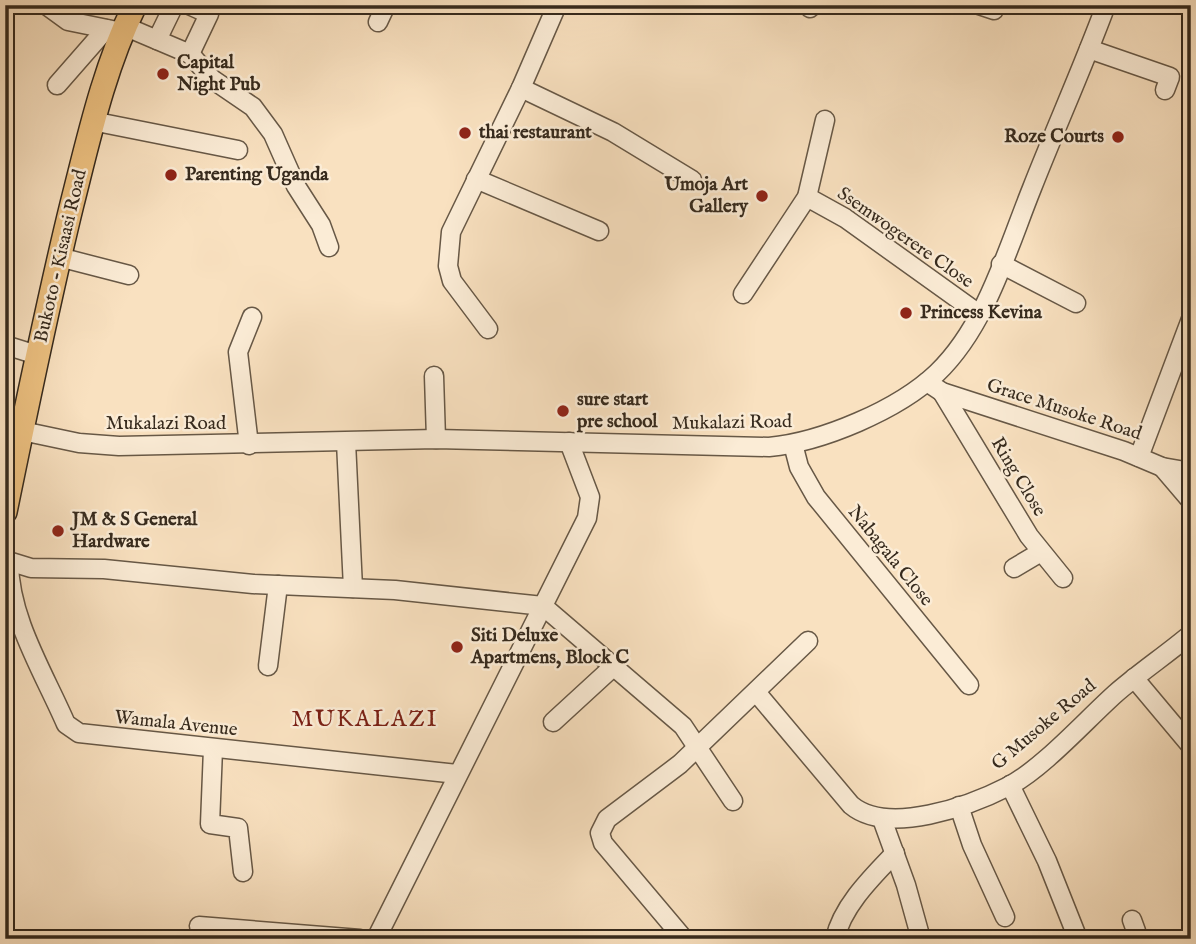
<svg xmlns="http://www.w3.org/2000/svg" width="1196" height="944" font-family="'IM FELL English',serif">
<rect width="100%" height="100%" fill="#f9e1c0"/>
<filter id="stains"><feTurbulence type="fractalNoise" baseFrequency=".00286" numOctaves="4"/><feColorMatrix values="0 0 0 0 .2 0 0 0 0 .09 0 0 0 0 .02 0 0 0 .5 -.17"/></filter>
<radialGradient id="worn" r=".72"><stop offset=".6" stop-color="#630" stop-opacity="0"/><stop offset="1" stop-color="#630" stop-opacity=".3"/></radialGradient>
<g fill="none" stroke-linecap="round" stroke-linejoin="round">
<defs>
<g id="minor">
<polyline points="46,5 68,21 122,32"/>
<polyline points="979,5 994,10"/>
<polyline points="810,8 811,5"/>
<polyline points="378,22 386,5"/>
<polyline points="124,26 190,54 209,14 189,5"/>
<polyline points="157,40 174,5"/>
<polyline points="1089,49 1170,77 1165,90"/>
<polyline points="190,54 212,79 253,107 273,134 296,186 321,225 329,247"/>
<polyline points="57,85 106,29"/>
<polyline points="521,88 613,132 692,180"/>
<polyline points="92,121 238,150"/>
<polyline points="476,179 599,231"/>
<polyline points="807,197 845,218 979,314"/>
<polyline points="59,257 129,275"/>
<polyline points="1001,264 1076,303"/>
<polyline points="743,294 807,197 825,120"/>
<polyline points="488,329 452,281 448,266 451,232 521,88 557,5"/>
<polyline points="5,345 37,355"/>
<polyline points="434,376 436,439"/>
<polyline points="927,382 942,392 1124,451 1162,467 1191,472"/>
<polyline points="942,392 1029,536 1063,578"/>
<path d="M22 431 79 443 119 446 436 439 769 447C822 442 898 410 937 373 986 326 1007 250 1032 188 1056 127 1083 67 1106 5"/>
<polyline points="346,442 353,588"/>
<polyline points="793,444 799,467 816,497 969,685"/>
<polyline points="249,445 238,352 252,317"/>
<polyline points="1139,457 1191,319"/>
<polyline points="1162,467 1191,501"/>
<polyline points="5,560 31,568 104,569 253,584 395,590 543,606 683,726 733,801"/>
<path d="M9 562C9 618 44 673 66 724L79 733 457 774"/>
<polyline points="1014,568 1041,552"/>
<polyline points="268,666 278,585"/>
<polyline points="1134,678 1191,746"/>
<path d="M756 692 851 805C888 836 970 806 1009 786 1043 768 1085 721 1115 694 1139 673 1166 655 1191 634"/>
<polyline points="553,722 614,666"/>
<polyline points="213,749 210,824 238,828 243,872"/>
<polyline points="1010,785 1047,861 1078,939"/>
<polyline points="959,806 972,845 1005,917"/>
<polyline points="882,819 906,885 921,939"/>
<polyline points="1132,920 1136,931 1134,939"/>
<polyline points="199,926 360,939"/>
<polyline points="376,939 587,518 590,497 569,442"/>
<polyline points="684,939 603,843 600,833 607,819 680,764 808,641"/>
<path d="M835 939C842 906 873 876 895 853"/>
</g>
<path id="major" d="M5 512C26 409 47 306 72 204 89 137 104 68 135 5"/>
</defs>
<!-- minor casing -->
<use href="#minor" stroke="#675846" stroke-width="21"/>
<!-- major casing -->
<use href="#major" stroke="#362a1d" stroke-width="26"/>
<!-- minor -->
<use href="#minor" stroke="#fbecd6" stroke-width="18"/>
<!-- major -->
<use href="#major" stroke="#ecc080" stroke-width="23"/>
</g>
<!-- markers -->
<g fill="#8f2418" stroke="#fbecd6" stroke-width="2.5">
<circle cx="163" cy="74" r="7"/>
<circle cx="465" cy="133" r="7"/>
<circle cx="1118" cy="137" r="7"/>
<circle cx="171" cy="175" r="7"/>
<circle cx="762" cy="196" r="7"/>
<circle cx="906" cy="313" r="7"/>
<circle cx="563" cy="411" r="7"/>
<circle cx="58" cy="531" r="7"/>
<circle cx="457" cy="647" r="7"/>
</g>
<g text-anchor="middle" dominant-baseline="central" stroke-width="5" stroke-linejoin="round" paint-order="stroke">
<!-- poi labels -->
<g font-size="19" font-weight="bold" fill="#362a1d" stroke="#fbecd6" text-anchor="start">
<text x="177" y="63">Capital<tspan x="177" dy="22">Night Pub</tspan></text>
<text x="479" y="133">thai restaurant</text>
<text x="1104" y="137" text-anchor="end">Roze Courts</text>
<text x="185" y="175">Parenting Uganda</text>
<text x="748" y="185" text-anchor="end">Umoja Art<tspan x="748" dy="22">Gallery</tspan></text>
<text x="920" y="313">Princess Kevina</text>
<text x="577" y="400">sure start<tspan x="577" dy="22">pre school</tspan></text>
<text x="72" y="520">JM &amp; S General<tspan x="72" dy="22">Hardware</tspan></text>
<text x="471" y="636">Siti Deluxe<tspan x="471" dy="22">Apartmens, Block C</tspan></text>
</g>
<!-- street labels -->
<g font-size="19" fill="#362a1d" stroke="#fbecd6">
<text transform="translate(905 238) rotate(35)">Ssemwogerere Close</text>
<text transform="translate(61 256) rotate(-77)">Bukoto - Kisaasi Road</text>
<text transform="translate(1064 410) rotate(18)">Grace Musoke Road</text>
<text transform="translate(732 423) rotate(-1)">Mukalazi Road</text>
<text x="166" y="424">Mukalazi Road</text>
<text transform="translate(1018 477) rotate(59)">Ring Close</text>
<text transform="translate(890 556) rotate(51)">Nabagala Close</text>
<text transform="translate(176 724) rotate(6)">Wamala Avenue</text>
<text transform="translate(1044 725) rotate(-40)">G Musoke Road</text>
</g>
<!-- quarter labels -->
<g font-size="23" letter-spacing="2" fill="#7a1f14" stroke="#fbecd6">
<text x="365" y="719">MUKALAZI</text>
</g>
</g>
<!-- margin -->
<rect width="1196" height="944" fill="none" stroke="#f9e1c0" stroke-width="28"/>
<rect x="7" y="7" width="1182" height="930" fill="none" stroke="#362a1d" stroke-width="3.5"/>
<rect x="14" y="14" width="1168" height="916" fill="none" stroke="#362a1d" stroke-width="2"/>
<rect width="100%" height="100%" filter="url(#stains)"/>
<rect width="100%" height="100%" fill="url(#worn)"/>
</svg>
